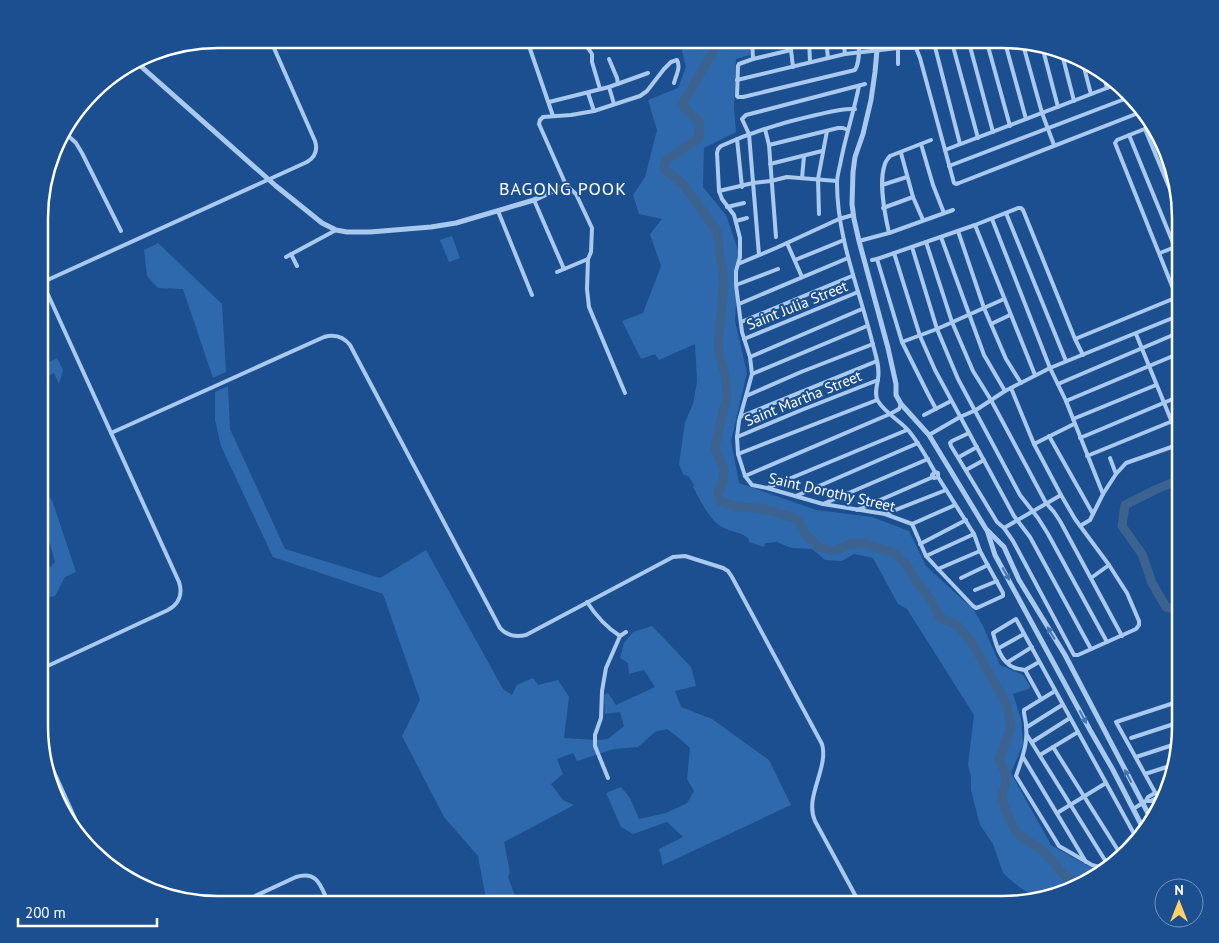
<svg xmlns="http://www.w3.org/2000/svg" width="1219" height="943" font-family="'PT Sans',sans-serif">
<rect width="100%" height="100%" fill="#1b4f8f"/>
<!-- green -->
<g fill="#2e69ad">
<path d="M680 39H749L750 55 736 59 734 109 736 132 704 148 703 187 726 215 739 253 735 321 747 373 731 441 739 483 816 510 872 517 909 531 926 566 974 610 983 626 1000 665 1023 675 1030 686 1029 689 1013 694 1021 719 1023 744 1011 773 1051 845 1088 866 1101 871 1081 886 1037 896 1031 895 1014 883 1003 873 993 844 980 825 971 790V776L968 765 974 715 907 609 898 604 873 558 854 554 842 561 825 560 812 549 791 548 777 542 765 543 764 547 749 542V539C742 532 732 532 724 528 710 522 700 500 693 487L694 485 689 477 683 474 679 464 685 422 693 404 697 382 695 344 659 360 655 354 641 359 622 321 643 313 661 266 650 234 662 219 639 214 633 195 645 177 657 130 648 100 678 88 686 67 681 47Z"/>
<polygon points="452,236 460,258 449,262 440,240"/>
<polygon points="158,243 222,304 226,372 213,378 183,289 158,288 147,276 144,250"/>
<polygon points="57,358 63,370 59,384 54,373 47,376 43,365"/>
<polygon points="228,386 230,429 285,549 380,578 426,550 503,689 512,695 517,685 533,678 538,685 558,680 569,697 564,738 597,740 608,739 624,726 620,712 605,714 604,695 608,693 616,705 655,687 644,670 629,674 628,663 620,658 624,643 633,632 652,626 691,667 696,686 675,691 681,707 712,719 769,760 791,805 663,865 659,849 683,837 667,822 633,834 621,827 606,793 621,787 630,798 639,819 666,813 687,803 694,791 687,779 690,748 680,739 667,729 655,732 638,747 614,749 577,761 573,753 557,759 563,774 551,784 563,800 574,805 504,842 510,872 508,877 518,904 487,904 478,856 444,817 402,736 420,700 383,594 273,557 221,446 215,420 215,392"/>
<polygon points="40,487 52,500 76,572 65,577 55,596 39,599 39,578 55,562 50,544 40,523"/>
</g>
<g fill="none" stroke-linecap="round" stroke-linejoin="round">
<!-- river -->
<g stroke="#3c6290" stroke-width="9">
<path d="M720 39 682 105 699 121V138L666 160 664 169 683 184 717 231 724 283 718 346 726 379 727 398 720 424 715 448 724 469 723 483 718 492 720 501 738 507 766 509 799 520 804 533 818 547 834 551 850 544 864 543 894 553 907 565 915 580 932 601 940 618 957 625 971 641 985 666 1007 705 1011 727 999 760C1008 778 1009 777 1001 796 1006 810 1011 829 1022 837 1030 843 1039 846 1045 853 1059 868 1061 878 1084 884"/>
<polyline points="1180,610 1166,607 1152,583 1142,554 1122,526 1125,505 1155,490 1180,479"/>
</g>
<!-- minor -->
<g stroke="#a9c9ee" stroke-width="4">
<polyline points="531,39 528,41 528,43 553,116"/>
<polyline points="752,39 753,59"/>
<path d="M789 39 791 50 753 59 739 64 738 66 737 96 738 97H743L855 70C860 62 859 49 859 39"/>
<polyline points="809,39 810,62"/>
<polyline points="826,39 828,58"/>
<polyline points="843,39 845,54"/>
<polyline points="916,39 916,48 920,58 945,150"/>
<polyline points="934,39 934,43 960,144"/>
<polyline points="951,39 978,138"/>
<polyline points="968,39 993,132"/>
<polyline points="986,39 1010,126"/>
<polyline points="1004,39 1026,119"/>
<polyline points="1022,41 1042,113 1054,145"/>
<polyline points="1042,46 1058,107"/>
<polyline points="588,48 592,54 592,62 600,89"/>
<polyline points="791,50 793,67"/>
<polyline points="1061,50 1074,101"/>
<polyline points="609,59 617,78 618,84"/>
<polyline points="1082,60 1091,94"/>
<polyline points="898,64 898,39"/>
<polyline points="1103,73 1107,88"/>
<polyline points="737,80 845,54 898,48 916,48 950,39"/>
<polyline points="1120,83 945,150 954,183 956,184 959,183 1141,112"/>
<path d="M859 86C854 111 846 135 841 160 840 167 837 175 837 183 837 239 860 291 873 345 876 356 880 368 878 379 877 386 874 395 878 401 885 413 899 420 908 430 919 443 927 458 935 472L938 473V477L934 478 932 475 935 472"/>
<polyline points="609,87 614,104"/>
<polyline points="588,93 594,111"/>
<polyline points="549,102 609,87 648,73"/>
<path d="M855 109C841 108 830 112 816 115 784 122 752 132 721 146L718 149 717 153 719 191 722 199 734 215 740 238V257L736 271V285L742 332 750 357 752 374 739 421 737 437 738 454 745 476 752 485 767 488 823 504 885 514 912 524 926 556 938 569 973 606 976 608 979 607 1003 596V593L980 551 974 534 938 477"/>
<polyline points="1152,126 1117,140 1115,143 1180,306"/>
<polyline points="765,129 769,145 776,237"/>
<polyline points="1145,129 1179,211"/>
<polyline points="62,130 76,143 82,153 121,231"/>
<polyline points="1129,135 1180,260"/>
<polyline points="737,139 742,187"/>
<polyline points="921,144 933,185 944,213"/>
<polyline points="769,145 838,128 843,128 848,130"/>
<polyline points="901,153 913,197 923,220"/>
<polyline points="770,164 822,151"/>
<polyline points="949,166 1130,97"/>
<polyline points="802,178 804,156"/>
<polyline points="882,185 907,177"/>
<polyline points="719,191 753,183 771,181 787,177 837,181"/>
<polyline points="534,200 564,269"/>
<polyline points="727,207 744,203"/>
<polyline points="883,208 913,197"/>
<polyline points="498,211 532,295"/>
<polyline points="1006,213 1066,361"/>
<polyline points="819,214 818,179 827,131"/>
<polyline points="992,219 1050,368 1066,401 1103,494"/>
<polyline points="736,221 747,218"/>
<polyline points="975,225 1035,375"/>
<polyline points="958,231 984,308 1006,359 1021,383"/>
<path d="M889 233C885 215 875 170 890 156L931 140"/>
<polyline points="941,237 984,355 1005,391"/>
<polyline points="859,241 889,233 953,210"/>
<polyline points="926,242 952,322 973,371 991,400 1046,503 1054,512 1060,521 1122,636"/>
<polyline points="787,243 802,277"/>
<polyline points="912,247 937,329 958,379 1020,495 1038,518 1048,534 1107,642"/>
<polyline points="894,253 920,336 935,370 1014,516 1030,537 1091,649"/>
<polyline points="1160,253 1180,245"/>
<polyline points="291,254 297,266"/>
<polyline points="759,255 749,134 742,119 746,115 865,84"/>
<polyline points="286,257 336,230"/>
<path d="M588 259 591 252 592 228 576 194 566 185 539 124 540 120 543 117 571 115 594 111 640 96 647 91 664 69 671 62 677 60C681 67 676 75 674 83"/>
<polyline points="877,259 902,342 928,394 936,409"/>
<polyline points="795,260 844,240"/>
<polyline points="872,260 877,259 975,225 1018,208 1021,208 1023,210 1075,339 1083,355"/>
<polyline points="738,264 776,248 839,219 853,215"/>
<polyline points="557,272 588,259 587,289 589,307 625,393"/>
<path d="M43 282 307 162C315 157 318 150 315 141L270 39"/>
<polyline points="736,285 778,269"/>
<polyline points="739,304 848,258"/>
<polyline points="741,322 852,276"/>
<polyline points="991,324 1010,315"/>
<polyline points="1136,334 1180,442"/>
<polyline points="744,339 858,292"/>
<polyline points="1075,339 1180,296"/>
<polyline points="902,342 937,329 1004,299"/>
<polyline points="750,357 862,309"/>
<polyline points="752,374 867,326"/>
<polyline points="1058,384 1180,332"/>
<polyline points="746,396 801,372 873,344"/>
<polyline points="1066,401 1180,353"/>
<polyline points="924,415 951,401"/>
<polyline points="740,417 877,361"/>
<polyline points="1073,419 1156,385"/>
<path d="M111 433 324 337C334 334 343 336 350 345L500 628C507 636 517 637 526 635L673 557 685 556 723 568 728 571 732 577 822 744C829 768 804 797 815 821L860 904"/>
<polyline points="969,433 952,441 950,443 951,446 997,522 1004,528 1013,541 1074,655 1078,655 1136,629 1139,625 1139,621 1127,593 1109,565 1075,519 1061,495 1034,444 1011,388"/>
<polyline points="929,435 960,417 976,410 1005,391 1050,368 1180,315"/>
<polyline points="1049,436 1093,514"/>
<polyline points="737,437 799,411 878,380"/>
<polyline points="1080,438 1180,396"/>
<polyline points="1034,444 1074,424"/>
<polyline points="738,454 877,400"/>
<polyline points="1087,456 1180,418"/>
<polyline points="959,457 977,447"/>
<polyline points="1110,458 1116,474"/>
<polyline points="966,470 984,460"/>
<polyline points="745,476 890,414 899,409 901,404"/>
<polyline points="767,488 907,430"/>
<polyline points="796,496 918,443"/>
<polyline points="823,504 928,459"/>
<polyline points="857,510 933,477"/>
<polyline points="885,514 946,490"/>
<polyline points="912,524 955,505"/>
<polyline points="1080,526 1090,520 1103,494 1116,474 1126,463 1180,444"/>
<polyline points="1004,528 1061,495"/>
<polyline points="920,544 966,520"/>
<polyline points="926,556 974,534"/>
<polyline points="938,569 980,551"/>
<polyline points="961,578 988,565"/>
<polyline points="1091,578 1109,565"/>
<polyline points="975,590 997,581"/>
<path d="M587 602C596 616 606 627 620 636"/>
<polyline points="999,648 1024,634"/>
<polyline points="1008,662 1032,647"/>
<path d="M39 670 168 610C179 604 183 594 179 582L40 277"/>
<polyline points="1025,670 1039,662"/>
<path d="M1055 691 1024 710V713C1030 738 1024 753 1016 776L1059 846 1092 865 1103 868"/>
<path d="M1041 699 1025 670C1021 669 1016 669 1013 667 1001 662 996 645 993 633L1016 619 1138 841"/>
<polyline points="1027,727 1062,705"/>
<polyline points="1027,735 1108,865"/>
<polyline points="1131,738 1180,722"/>
<polyline points="1032,742 1070,718"/>
<polyline points="41,743 85,841"/>
<polyline points="1053,747 1121,855"/>
<polyline points="1040,755 1078,732"/>
<polyline points="1023,757 1086,862"/>
<polyline points="1136,757 1179,743"/>
<polyline points="1145,774 1173,765"/>
<polyline points="608,778 595,746 595,735 601,718 602,691 606,668 620,636 626,632"/>
<polyline points="1157,795 1167,792"/>
<polyline points="1146,801 1148,797 1155,793"/>
<polyline points="1161,803 1116,722 1180,701"/>
<polyline points="1133,809 1146,801 1151,801 1158,797"/>
<polyline points="1057,813 1106,783"/>
<path d="M238 904 296 877C318 870 321 887 329 904"/>
</g>
<!-- tertiary -->
<g stroke="#a9c9ee" stroke-width="5">
<polyline points="878,39 875,72 871,100 863,134 855,157 853,172 852,204 854,219 859,241 888,348 896,384 896,395 901,404 929,435 986,529 1004,547 1019,580 1065,655 1151,819"/>
<polyline points="136,62 276,186 322,223 336,230 347,232 370,232 431,227 456,223 534,200 566,185"/>
<polyline points="987,530 995,555 1090,730 1113,770 1144,830"/>
</g>
</g>
<!-- one-way arrows -->
<defs><path id="oneway-solid" d="M-6-.8H1V-3.2L6.5 0L1 3.2V.8H-6Z" transform="scale(1.25)"/></defs>
<g fill="#4674ac">
<use href="#oneway-solid" transform="translate(1006 574) rotate(61)"/>
<use href="#oneway-solid" transform="translate(1051 633) rotate(-121)"/>
<use href="#oneway-solid" transform="translate(1083 717) rotate(62)"/>
<use href="#oneway-solid" transform="translate(1128 776) rotate(-118)"/>
</g>
<g text-anchor="middle" dominant-baseline="central" stroke-width="4" stroke-linejoin="round" paint-order="stroke">
<!-- street labels -->
<g font-size="15" fill="#fff" stroke="#1b4f8f">
<text transform="translate(797 305) rotate(-22)">Saint Julia Street</text>
<text transform="translate(803 398) rotate(-22)">Saint Martha Street</text>
<text transform="translate(832 492) rotate(13)">Saint Dorothy Street</text>
</g>
<!-- quarter labels -->
<g font-size="18" letter-spacing="1" fill="#fff" stroke="#1b4f8f">
<text x="563" y="188">BAGONG POOK</text>
</g>
</g>
<!-- crop -->
<path d="M0 0H1219V943H0ZM218 48H1002A170 170 0 0 1 1172 218V726A170 170 0 0 1 1002 896H218A170 170 0 0 1 48 726V218A170 170 0 0 1 218 48Z" fill="#1b4f8f" fill-rule="evenodd"/>
<path fill="none" stroke="#fff" stroke-width="2.5" d="M218 48H1002A170 170 0 0 1 1172 218V726A170 170 0 0 1 1002 896H218A170 170 0 0 1 48 726V218A170 170 0 0 1 218 48Z"/>
<!-- north arrow -->
<g transform="translate(1179 903)"><circle r="24" fill="#1b4f8f" stroke="#7695bc"/>
<path d="M0-4L9 19L0 12L-9 19Z" fill="#ffd166"/>
<text y="-8" font-size="14" font-weight="bold" text-anchor="middle" fill="#ffffff">N</text>
</g>
<!-- scale -->
<path d="M18 918v8h139v-8" fill="none" stroke="#ffffff" stroke-width="2.5"/>
<text x="25" y="918" font-size="15" fill="#ffffff" stroke="#1b4f8f" stroke-width="4" paint-order="stroke">200 m</text>
</svg>
